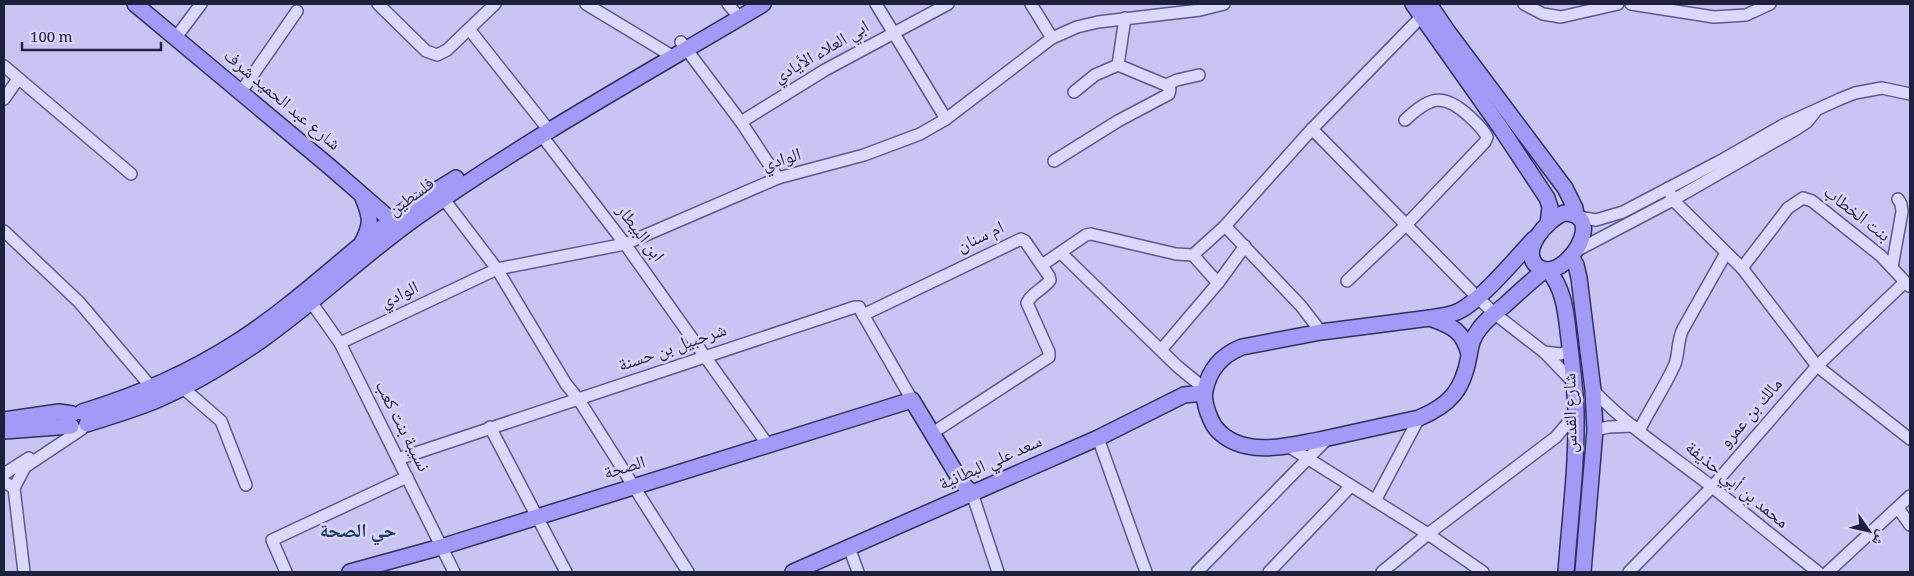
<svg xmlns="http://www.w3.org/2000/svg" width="1914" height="576" font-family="Georgia,'Noto Naskh Arabic',serif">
<rect width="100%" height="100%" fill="#c9c4f2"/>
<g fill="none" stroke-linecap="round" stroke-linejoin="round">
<defs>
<g id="minor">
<polyline points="378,4 426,51 437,55 447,50 495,4"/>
<polyline points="586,4 672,56"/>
<polyline points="728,4 734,11"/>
<polyline points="876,4 946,119"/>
<polyline points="1031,4 1052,38"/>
<polyline points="1524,4 1543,14 1561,17 1618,4"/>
<polyline points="1631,4 1714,17 1746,15 1770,4"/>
<polyline points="469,29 544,124"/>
<polyline points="180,32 201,4"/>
<polyline points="681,42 741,122 778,178"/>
<polyline points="1118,65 1166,85 1177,80 1199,75"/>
<polyline points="4,66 131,174"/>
<polyline points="245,86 297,11"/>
<polyline points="1074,92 1095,75 1118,65 1125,18"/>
<polyline points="4,99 18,79"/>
<polyline points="741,122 825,70 948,4"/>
<polyline points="1312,129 1478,298 1495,314 1544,352"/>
<polyline points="542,136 625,244 768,445"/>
<polyline points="1054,161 1118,121 1169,94 1170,89 1166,85"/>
<polyline points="1668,188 1673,200 1742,268 1817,366 1910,439"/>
<polyline points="443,198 497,269 566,384 579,400 688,572"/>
<polyline points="1578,217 1596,220 1623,212 1722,160 1783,125 1840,99 1855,93 1882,88 1910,94"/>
<polyline points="1225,226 1301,306 1321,332"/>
<polyline points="4,231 79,302 152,388"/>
<polyline points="1576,251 1673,200 1793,131 1807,122 1815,112"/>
<polyline points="1061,253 1177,366 1205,389"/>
<polyline points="1193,255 1218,283"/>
<polyline points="1042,265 1086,235 1091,234 1176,254 1193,255 1225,226 1312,129 1421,17"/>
<polyline points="1892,267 1902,212 1901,204 1898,199"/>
<polyline points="1742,268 1788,208 1803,198 1812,201 1881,256 1909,286"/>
<path d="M1347 281 1405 226 1485 142 1487 137C1483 128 1475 122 1469 116 1442 91 1429 98 1405 120"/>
<polyline points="311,302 340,343 454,572"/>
<path d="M863 315 1021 239 1025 241 1049 276 1050 280C1044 289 1031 293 1027 303L1049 352V357L931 434"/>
<polyline points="340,343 497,269 625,244 778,178 864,155 920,134 946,119 1052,38 1077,27 1098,22 1200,10 1224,4"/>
<polyline points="1161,350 1218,283 1245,246"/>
<polyline points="1570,351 1560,354 1544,352 1574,383"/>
<polyline points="183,388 221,421 246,485"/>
<path d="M1593 390C1628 427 1671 455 1711 486 1747 515 1782 544 1818 572"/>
<polyline points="490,427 566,572"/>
<polyline points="1595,430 1609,427 1633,426"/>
<path d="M1639 431C1650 408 1665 387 1675 364 1679 353 1677 341 1683 329L1726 253"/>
<polyline points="1098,438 1146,572"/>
<polyline points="1288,446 1428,534 1483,572"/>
<polyline points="398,459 855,307 859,307 861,311 912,400"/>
<polyline points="4,474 29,458"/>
<polyline points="4,482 14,488 24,572"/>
<polyline points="14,488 25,467 82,429"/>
<polyline points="972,493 998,572"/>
<polyline points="1375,501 1419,418"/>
<polyline points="1898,508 1910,525"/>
<polyline points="849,547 858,572"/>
<polyline points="286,572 272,540 407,477"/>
<polyline points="1197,572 1328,438"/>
<polyline points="1269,572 1351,486"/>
<polyline points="1382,572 1428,534 1556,437 1576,413"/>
<polyline points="1629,572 1712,487 1817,366 1904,283"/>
<polyline points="1828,572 1910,496"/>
</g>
<g id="major">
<polyline points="135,4 330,167 399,227"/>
<polyline points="1413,4 1500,127 1547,198 1550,207 1548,224"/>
<polyline points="1429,4 1448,32 1565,188 1575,208 1576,215"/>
<path d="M1564 213C1603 214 1575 263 1553 269 1548 271 1543 270 1538 267 1518 251 1548 219 1564 213Z"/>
<path d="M362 243C372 224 371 217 363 198"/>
<polyline points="1571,256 1576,265 1579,278 1593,390 1595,430 1583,572"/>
<path d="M1548 270C1565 290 1566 315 1569 339 1572 363 1575 387 1576 411 1577 465 1570 519 1566 572"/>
<path d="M1430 318C1439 316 1448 316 1457 312 1480 302 1515 259 1534 239"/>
<path d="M1469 355C1464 331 1452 326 1430 318L1321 332 1242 347C1222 355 1209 369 1205 391 1203 400 1207 411 1211 420 1217 434 1232 443 1247 446 1270 451 1296 444 1319 440 1352 433 1386 425 1419 418 1450 405 1463 390 1469 356 1471 345 1472 338 1480 328 1486 320 1496 312 1505 305 1518 293 1531 281 1545 270"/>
<path d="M82 412C140 394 189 373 240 340 295 304 341 259 392 220 412 204 434 192 456 178"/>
<polyline points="4,420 59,412 72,414"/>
<path d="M87 424C111 416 136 409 159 399 194 384 228 363 260 341 317 301 367 251 424 212 533 136 649 72 763 4"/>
<polyline points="4,431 71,426"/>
<polyline points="350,572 441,547 912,400 962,483 972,493"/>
<polyline points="793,572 1098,438 1184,395 1204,393"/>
</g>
</defs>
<!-- minor casing -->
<use href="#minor" stroke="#585b8e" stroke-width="14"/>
<!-- major casing -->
<use href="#major" stroke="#2d325b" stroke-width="18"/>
<!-- minor -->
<use href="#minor" stroke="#dcd8fb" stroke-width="11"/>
<!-- major -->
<use href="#major" stroke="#a399f7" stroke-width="15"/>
</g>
<g text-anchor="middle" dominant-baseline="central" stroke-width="5" stroke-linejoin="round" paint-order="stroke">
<!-- street labels -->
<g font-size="18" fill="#1e213d" stroke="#d9d4f8">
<text transform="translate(822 53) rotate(-30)">ابي العلاء الأيادي</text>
<text transform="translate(281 101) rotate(40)">شارع عبد الحميد شرف</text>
<text transform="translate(782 161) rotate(-17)">الوادي</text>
<text transform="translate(412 198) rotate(-36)">فلسطين</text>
<text transform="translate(1856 215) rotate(38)">بنت الخطاب</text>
<text transform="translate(639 234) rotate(53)">ابن البيطار</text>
<text transform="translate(981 238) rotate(-25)">ام سنان</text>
<text transform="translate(400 296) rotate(-25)">الوادي</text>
<text transform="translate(673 349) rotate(-19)">شرحبيل بن حسنة</text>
<text transform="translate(1572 413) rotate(-91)">شارع القدس</text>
<text transform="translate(1752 414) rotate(-49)">مالك بن عمرو</text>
<text transform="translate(401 427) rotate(63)">نسيبة بنت كعب</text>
<text transform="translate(991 464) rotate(-24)">سعد علي البطانية</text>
<text transform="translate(625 469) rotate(-17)">الصحة</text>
<text transform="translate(1736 486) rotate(39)">محمد بن أبي حذيفة</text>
</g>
<!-- neighbourhood labels -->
<g font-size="19" font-weight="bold" fill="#1a396d" stroke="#d9d4f8">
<text x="358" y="533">حي الصحة</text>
</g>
</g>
<!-- border -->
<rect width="1914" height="576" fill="none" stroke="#1e213d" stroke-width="10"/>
<!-- north arrow -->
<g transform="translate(1869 531) rotate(124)" stroke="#d9d4f8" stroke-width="4" paint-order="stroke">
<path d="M0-4L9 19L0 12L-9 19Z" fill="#1e213d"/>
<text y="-8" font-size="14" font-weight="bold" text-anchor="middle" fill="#1e213d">ش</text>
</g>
<!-- scale -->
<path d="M22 42v8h139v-8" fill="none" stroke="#1e213d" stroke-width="2.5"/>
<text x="30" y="42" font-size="15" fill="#1e213d" stroke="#d9d4f8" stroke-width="4" paint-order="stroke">100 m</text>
</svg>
